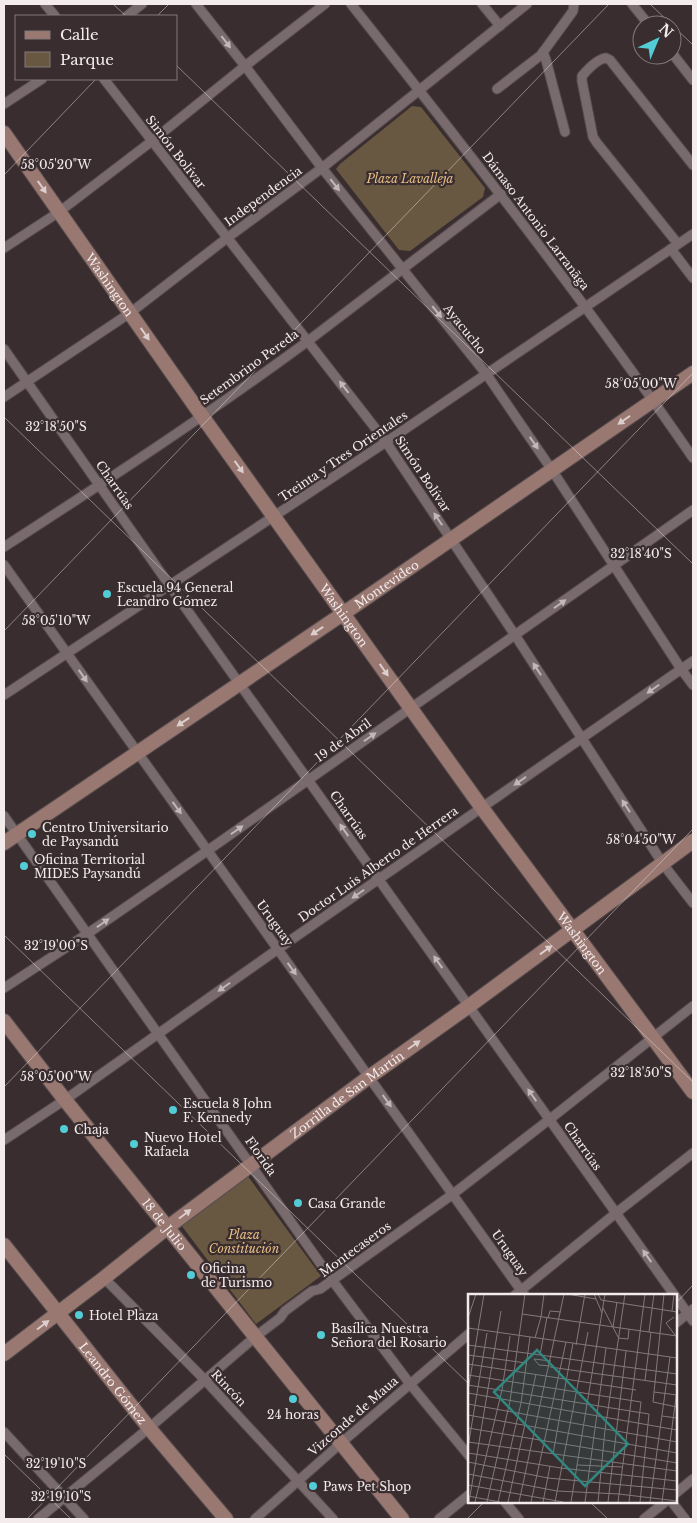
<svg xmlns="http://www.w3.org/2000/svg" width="697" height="1523" font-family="'Libre Baskerville',serif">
<rect width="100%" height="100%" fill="#392d2f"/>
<!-- green -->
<g fill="#685842">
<polygon points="412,106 421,107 485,188 483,197 410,251 399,250 336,169 340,164"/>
<polygon points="247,1175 321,1276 256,1324 181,1225"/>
</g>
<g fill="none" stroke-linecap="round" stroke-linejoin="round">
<defs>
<g id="street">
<polyline points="45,4 55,16"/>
<polyline points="196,4 245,66 322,168 487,375 552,470 681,669 693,685"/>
<path d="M351 4C469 153 586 302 693 458"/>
<polyline points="482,4 500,26"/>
<polyline points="632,4 649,25"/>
<polyline points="127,16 142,4"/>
<polyline points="543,52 546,60 565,132"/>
<polyline points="672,53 693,80"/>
<polyline points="104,79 386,442 515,635 663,864 693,903"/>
<polyline points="497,89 541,55 573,11 574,4"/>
<polyline points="4,104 42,79"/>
<path d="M678 244 597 143 593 137 582 81V76C588 69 597 59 606 58L610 60 693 165"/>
<polyline points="4,248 59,212 152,141 245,66 325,4"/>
<polyline points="671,249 693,278"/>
<polyline points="4,349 170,586 675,1296"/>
<polyline points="4,397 130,313 227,238 322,168 527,4"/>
<path d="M4 547C106 481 209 414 308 341 372 293 436 243 501 194"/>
<polyline points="4,565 525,1296"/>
<polyline points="4,695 386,442 693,234"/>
<polyline points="4,816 332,1280 410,1384 470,1457"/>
<polyline points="4,988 87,934 207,851 693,510"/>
<polyline points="4,1140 66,1099 278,949 693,661"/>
<polyline points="104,1278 205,1380 333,1519"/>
<polyline points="514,1296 616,1213 693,1153"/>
<polyline points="676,1297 693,1321"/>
<polyline points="676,1323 693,1309"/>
<polyline points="4,1432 84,1519"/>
<polyline points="676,1493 693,1479"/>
<polyline points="505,1502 519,1519"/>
<polyline points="672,1502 685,1519"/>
<polyline points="38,1519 149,1428 255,1337 280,1318 285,1311 312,1291 320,1289 453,1194 550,1119 693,1006"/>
<polyline points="255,1519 341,1443 470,1333"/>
<polyline points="439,1519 470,1494"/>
<polyline points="644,1519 665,1502"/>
</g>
<g id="secondary">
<path id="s1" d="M4 133 202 416 482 808 693 1092"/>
<path id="s2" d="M4 843 344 613 693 373"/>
<path id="s3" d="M4 1021 65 1100 402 1519"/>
<path id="s4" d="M4 1245 149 1428 226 1519"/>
<path id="s5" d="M4 1354 104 1278 168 1227 369 1077 469 1006 693 841"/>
</g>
</defs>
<!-- street casing -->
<use href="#street" stroke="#574d4e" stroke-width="11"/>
<!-- secondary casing -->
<use href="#secondary" stroke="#574d4e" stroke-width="16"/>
<!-- street -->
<use href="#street" stroke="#796b6d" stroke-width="9"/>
<!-- secondary -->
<use href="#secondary" stroke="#997871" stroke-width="14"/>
</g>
<!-- one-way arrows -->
<defs><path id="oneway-solid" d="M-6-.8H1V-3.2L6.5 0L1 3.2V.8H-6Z" transform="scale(1.25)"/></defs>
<g fill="#c2b8b9">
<use href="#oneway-solid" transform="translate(226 42) rotate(52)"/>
<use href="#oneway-solid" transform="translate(335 185) rotate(52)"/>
<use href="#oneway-solid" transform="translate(437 312) rotate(51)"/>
<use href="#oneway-solid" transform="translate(344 387) rotate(-128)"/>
<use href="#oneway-solid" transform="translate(534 443) rotate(55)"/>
<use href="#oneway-solid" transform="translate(438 519) rotate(-124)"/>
<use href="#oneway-solid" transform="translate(560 604) rotate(-35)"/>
<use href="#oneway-solid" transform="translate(537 669) rotate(-123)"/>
<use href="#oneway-solid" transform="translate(83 676) rotate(55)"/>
<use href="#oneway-solid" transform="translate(653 689) rotate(145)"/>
<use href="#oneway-solid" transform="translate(370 737) rotate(-35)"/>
<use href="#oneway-solid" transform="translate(520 781) rotate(145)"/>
<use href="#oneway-solid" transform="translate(626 806) rotate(-123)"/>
<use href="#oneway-solid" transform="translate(177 808) rotate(54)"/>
<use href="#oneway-solid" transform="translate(237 830) rotate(-35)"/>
<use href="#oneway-solid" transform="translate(344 830) rotate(-125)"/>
<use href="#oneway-solid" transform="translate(358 894) rotate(145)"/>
<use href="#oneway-solid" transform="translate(103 923) rotate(-35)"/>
<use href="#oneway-solid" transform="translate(438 962) rotate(-125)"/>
<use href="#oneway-solid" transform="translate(292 969) rotate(54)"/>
<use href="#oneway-solid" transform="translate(224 987) rotate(145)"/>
<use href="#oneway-solid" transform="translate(532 1095) rotate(-125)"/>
<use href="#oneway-solid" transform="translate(387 1101) rotate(54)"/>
<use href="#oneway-solid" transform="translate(647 1256) rotate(-125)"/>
</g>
<g fill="#dccecd">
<use href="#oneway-solid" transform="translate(42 187) rotate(55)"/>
<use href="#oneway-solid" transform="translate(145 334) rotate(55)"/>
<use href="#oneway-solid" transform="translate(624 420) rotate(145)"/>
<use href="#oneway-solid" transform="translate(239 467) rotate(54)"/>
<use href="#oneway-solid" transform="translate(317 631) rotate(146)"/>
<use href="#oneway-solid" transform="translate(384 670) rotate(55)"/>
<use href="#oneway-solid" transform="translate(183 722) rotate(146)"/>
<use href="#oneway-solid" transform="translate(546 950) rotate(-36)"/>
<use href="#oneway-solid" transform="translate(414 1045) rotate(-35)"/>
<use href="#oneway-solid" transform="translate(185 1214) rotate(-37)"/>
<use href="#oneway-solid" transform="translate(43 1325) rotate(-37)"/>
</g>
<!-- ticks -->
<path fill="none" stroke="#f3ebec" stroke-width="1" stroke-opacity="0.45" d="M113 4 126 16M650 4 693 45M157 16 169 4M176 65 693 564M4 175 96 79M4 417 693 1082M4 631 609 4M4 935 470 1385M4 1087 693 373M676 1303 693 1285M4 1454 71 1519M590 1502 608 1519M27 1519 693 829M467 1519 484 1502"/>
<!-- markers -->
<g fill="#52ccd5" stroke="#392d2f" stroke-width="2">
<circle cx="107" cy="594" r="5"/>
<circle cx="32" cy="834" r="5"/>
<circle cx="24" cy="866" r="5"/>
<circle cx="173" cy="1110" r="5"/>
<circle cx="64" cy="1129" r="5"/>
<circle cx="134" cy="1144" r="5"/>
<circle cx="298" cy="1203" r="5"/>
<circle cx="191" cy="1275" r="5"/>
<circle cx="79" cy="1315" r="5"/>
<circle cx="321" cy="1335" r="5"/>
<circle cx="293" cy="1399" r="5"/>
<circle cx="313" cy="1486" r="5"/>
</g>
<g text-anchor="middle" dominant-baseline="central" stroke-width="4.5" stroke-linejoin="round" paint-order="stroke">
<!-- street labels -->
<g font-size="12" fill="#f3ebec" stroke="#392d2f">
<text transform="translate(176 152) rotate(52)">Simón Bolívar</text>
<text transform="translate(263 196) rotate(-36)">Independencia</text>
<text transform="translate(536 221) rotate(53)">Dámaso Antonio Larranãga</text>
<text stroke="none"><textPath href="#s1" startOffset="185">Washington</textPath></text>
<text transform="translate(465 329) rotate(51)">Ayacucho</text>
<text transform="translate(249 367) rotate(-36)">Setembrino Pereda</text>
<text transform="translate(343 456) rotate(-34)">Treinta y Tres Orientales</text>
<text transform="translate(423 474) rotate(56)">Simón Bolívar</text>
<text transform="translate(115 485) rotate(55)">Charrúas</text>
<text stroke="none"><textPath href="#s2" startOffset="462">Montevideo</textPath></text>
<text stroke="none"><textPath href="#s1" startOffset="590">Washington</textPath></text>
<text transform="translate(343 740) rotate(-35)">19 de Abril</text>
<text transform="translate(349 815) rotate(55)">Charrúas</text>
<text transform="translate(378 864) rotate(-35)">Doctor Luis Alberto de Herrera</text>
<text transform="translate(275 923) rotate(54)">Uruguay</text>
<text stroke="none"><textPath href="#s1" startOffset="995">Washington</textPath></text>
<text stroke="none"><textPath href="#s5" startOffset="430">Zorrilla de San Martín</textPath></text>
<text transform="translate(583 1146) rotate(55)">Charrúas</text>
<text transform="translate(261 1156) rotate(55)">Florida</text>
<text stroke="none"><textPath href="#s3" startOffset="259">18 de Julio</textPath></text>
<text transform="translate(355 1249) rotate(-36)">Montecaseros</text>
<text transform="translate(510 1253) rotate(55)">Uruguay</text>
<text stroke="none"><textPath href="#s4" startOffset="176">Leandro Gómez</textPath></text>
<text transform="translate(229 1388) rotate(47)">Rincón</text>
<text transform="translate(353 1416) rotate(-41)">Vizconde de Maua</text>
</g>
<!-- park labels -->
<g font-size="12" font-style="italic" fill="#e7be86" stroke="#392d2f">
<text x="410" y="178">Plaza Lavalleja</text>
<text x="244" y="1234">Plaza<tspan x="244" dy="14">Constitución</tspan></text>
</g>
<!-- poi labels -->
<g font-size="12" fill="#f3ebec" stroke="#392d2f" text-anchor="start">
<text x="117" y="587">Escuela 94 General<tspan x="117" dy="14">Leandro Gómez</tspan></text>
<text x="42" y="827">Centro Universitario<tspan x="42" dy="14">de Paysandú</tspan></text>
<text x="34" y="859">Oficina Territorial<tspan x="34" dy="14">MIDES Paysandú</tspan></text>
<text x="183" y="1103">Escuela 8 John<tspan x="183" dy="14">F. Kennedy</tspan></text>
<text x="74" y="1129">Chaja</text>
<text x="144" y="1137">Nuevo Hotel<tspan x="144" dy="14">Rafaela</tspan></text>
<text x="308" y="1203">Casa Grande</text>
<text x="201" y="1268">Oficina<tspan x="201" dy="14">de Turismo</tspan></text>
<text x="89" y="1315">Hotel Plaza</text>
<text x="331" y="1328">Basílica Nuestra<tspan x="331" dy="14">Señora del Rosario</tspan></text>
<text x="293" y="1414" text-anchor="middle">24 horas</text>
<text x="323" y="1486">Paws Pet Shop</text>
</g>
</g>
<!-- overview -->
<g transform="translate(468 1294)">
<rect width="209" height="209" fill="#392d2f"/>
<path fill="none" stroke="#83797b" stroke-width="1" d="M99 0 128 5M126 0 134 19M130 0 133 6 209 18M196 0 185 108 209 113M135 14 150 43M204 17 206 0M54 20 209 42M73 23 76 0M206 23 198 29 207 41M0 24 8 0M80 24 82 17 93 18M145 33 149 8M0 34 209 64M181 38 186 0M67 44 73 23M150 44 160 45 161 35M0 51 209 80M108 51 117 0M0 61 58 69M72 61 79 23M0 70 168 96M82 72 71 71 66 65 83 67M82 73 209 91M0 81 173 108 161 208M177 86 183 38M0 91 181 120 172 208M0 97 16 0M186 98 209 101M0 99 209 136M0 110 209 148M0 121 209 159M194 122 209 124M0 134 209 169M0 148 209 177M0 153 19 39M0 159 93 174 209 187M85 160 105 49M0 168 80 184 209 196M109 171 154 173M0 180 89 197 151 200 209 207M0 191 95 208M0 202 32 208M1 208 33 17M7 208 34 96 42 42M19 208 42 107 57 0M30 208 53 109 62 43M40 208 68 80M51 208 96 0M63 208 98 48M75 208 82 172M87 208 120 38M103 208 137 0M117 208 138 54M130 208 137 136 157 0M140 208 158 57M150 208 177 0M182 208 202 63M194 208 209 96"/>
<path fill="#318881" fill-opacity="0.15" stroke="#318881" stroke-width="2.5" d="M69 56 160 150 117 192 26 98Z"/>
<rect width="209" height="209" fill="none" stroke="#f3ebec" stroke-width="2.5"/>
</g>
<g font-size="12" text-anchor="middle" fill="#f3ebec" stroke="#392d2f" stroke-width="4.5" stroke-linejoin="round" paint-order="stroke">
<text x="56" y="169">58°05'20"W</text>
<text x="641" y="388">58°05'00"W</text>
<text x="56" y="431">32°18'50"S</text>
<text x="641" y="558">32°18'40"S</text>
<text x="56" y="625">58°05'10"W</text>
<text x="641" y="844">58°04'50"W</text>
<text x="56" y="950">32°19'00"S</text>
<text x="641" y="1077">32°18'50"S</text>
<text x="56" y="1081">58°05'00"W</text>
<text x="56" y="1468">32°19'10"S</text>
<text x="61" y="1501">32°19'10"S</text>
</g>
<!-- border -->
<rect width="697" height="1523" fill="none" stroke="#f3ebec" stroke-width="10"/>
<!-- legend -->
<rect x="15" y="15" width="162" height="65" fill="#392d2f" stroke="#83797b"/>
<rect x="25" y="31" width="25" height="8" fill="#997871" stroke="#83797b"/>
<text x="60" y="40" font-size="15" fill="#f3ebec">Calle</text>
<rect x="25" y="52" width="25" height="15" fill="#685842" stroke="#83797b"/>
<text x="60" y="65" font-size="15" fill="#f3ebec">Parque</text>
<!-- north arrow -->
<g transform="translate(657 40) rotate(44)"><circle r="24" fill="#392d2f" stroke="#83797b"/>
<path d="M0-4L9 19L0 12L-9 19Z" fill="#52ccd5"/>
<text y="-8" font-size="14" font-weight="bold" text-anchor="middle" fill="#f3ebec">N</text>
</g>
</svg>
